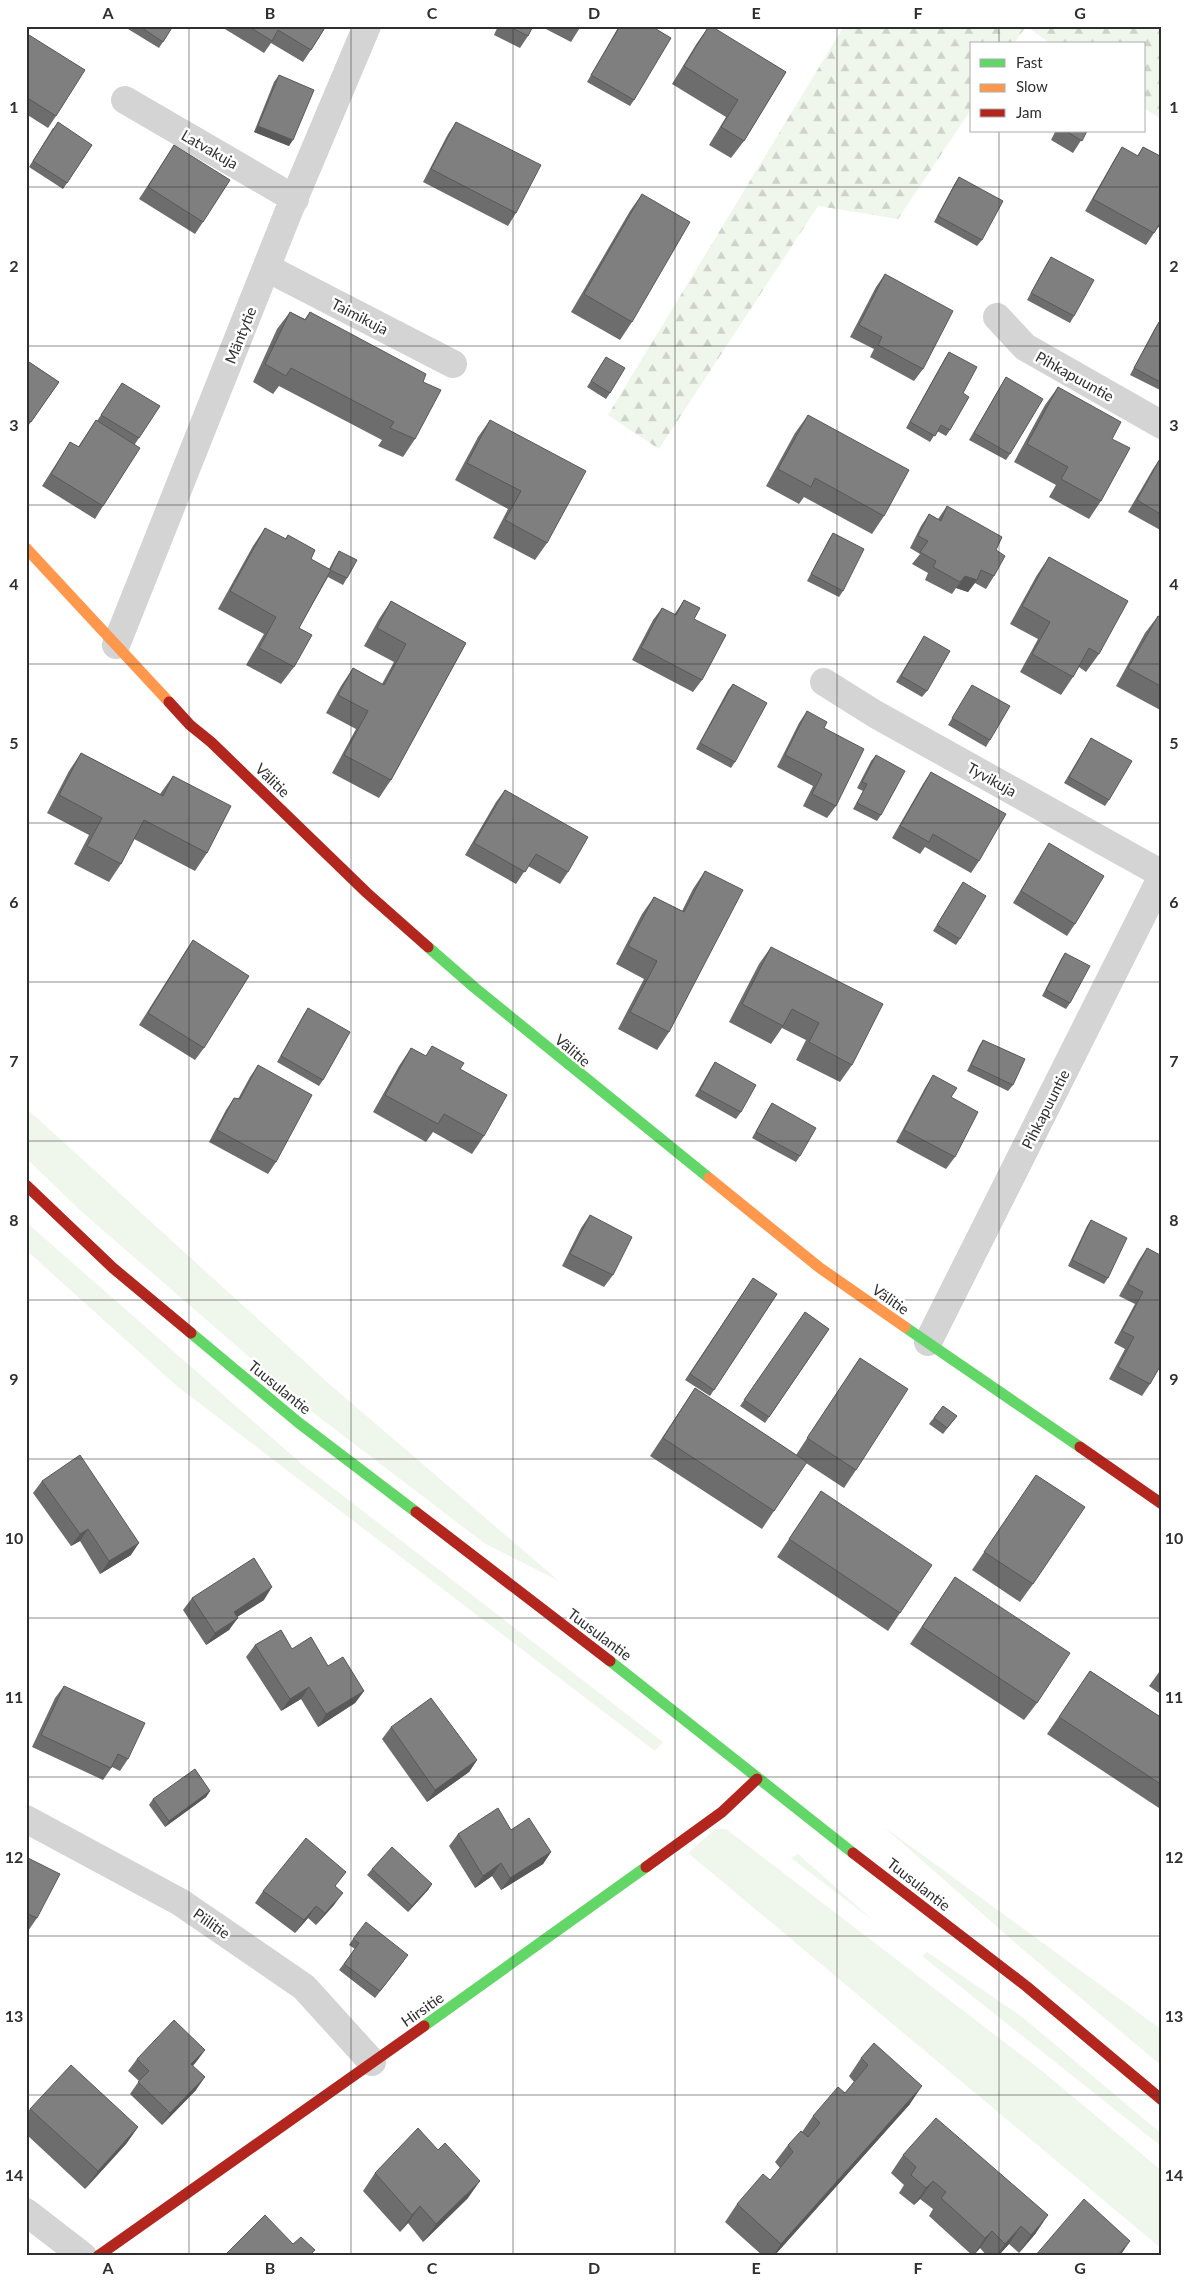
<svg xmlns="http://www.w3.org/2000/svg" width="1188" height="2282" font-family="Lato,sans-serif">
<defs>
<pattern id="forest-firs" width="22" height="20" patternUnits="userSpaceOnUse" patternTransform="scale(1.25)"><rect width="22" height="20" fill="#eff6eb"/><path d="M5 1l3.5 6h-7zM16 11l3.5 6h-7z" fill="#cdd3ca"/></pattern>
</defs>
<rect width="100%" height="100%" fill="#fff"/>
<!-- green -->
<g fill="#eff6eb">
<polygon points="26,1108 327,1382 559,1581 484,1543 315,1414 82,1212 26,1158"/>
<polygon points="26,1222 303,1465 663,1742 655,1751 178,1387 26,1250"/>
<polygon points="883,1826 1162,2030 1162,2066 1021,1948"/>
<polygon points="715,1829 726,1829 1042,2071 1162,2171 1162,2249 688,1853"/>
<polygon points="798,1854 875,1922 791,1858"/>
<polygon points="927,1952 1021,2016 1162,2134 1162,2147 922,1956"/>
</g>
<!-- forest -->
<polygon fill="url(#forest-firs)" points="844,26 1162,26 1162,120 1144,108 1144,44 1051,44 1026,26 1014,44 972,44 972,108 898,219 818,206 659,449 608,415"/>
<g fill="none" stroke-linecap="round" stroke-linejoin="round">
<!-- street -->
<g stroke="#d4d4d4" stroke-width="28">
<polyline points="125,100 295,199"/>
<polyline points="267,268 453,364"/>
<polyline points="997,317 1025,347 1162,425"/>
<polyline points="116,645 288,213 367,26"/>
<polyline points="824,682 875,714 1162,874"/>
<polyline points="928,1342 1162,876"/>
<polyline points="26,1819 180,1902 304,1987 372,2062"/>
<polyline points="26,2212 83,2256"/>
</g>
<!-- fast -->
<g stroke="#63d668" stroke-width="11">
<polyline points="428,947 475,988 709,1178"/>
<polyline points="905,1327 1080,1447"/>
<polyline points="191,1333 299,1423 416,1512"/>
<polyline points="610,1661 853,1853"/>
<polyline points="424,2026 646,1867"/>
</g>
<!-- slow -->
<g stroke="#ff974d" stroke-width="11">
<polyline points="26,548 169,702"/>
<polyline points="709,1178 820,1268 905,1327"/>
</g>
<!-- jam -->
<g stroke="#b3261e" stroke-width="11">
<polyline points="169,702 190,725 211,742 367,893 428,947"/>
<polyline points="26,1185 113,1268 191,1333"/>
<polyline points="1080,1447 1162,1504"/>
<polyline points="416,1512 610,1661"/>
<polyline points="853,1853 1026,1986 1162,2100"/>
<polyline points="646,1867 722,1812 757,1779"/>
<polyline points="98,2256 424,2026"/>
</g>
</g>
<!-- wall -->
<g fill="#6d6d6d">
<polygon points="130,26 173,26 159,48 128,29"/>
<polygon points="220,26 326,26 311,50 303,62 271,43 264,53"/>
<polygon points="498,26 533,26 528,36 520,48 494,35"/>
<polygon points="540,26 581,26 571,42"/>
<polygon points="619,26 651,26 634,100 630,106 587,82"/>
<polygon points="709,26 786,72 744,141 731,158 709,145 726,117 672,84 697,43"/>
<polygon points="26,39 56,116 48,128 26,114"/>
<polygon points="279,75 289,146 254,132 274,82"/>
<polygon points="456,122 516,213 508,226 423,182 448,134"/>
<polygon points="53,128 92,145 63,189 29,167"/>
<polygon points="1053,131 1087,131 1073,153 1051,140 1055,132"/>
<polygon points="174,145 203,222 195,234 139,199"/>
<polygon points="1122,147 1137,156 1143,147 1162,157 1162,229 1158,227 1146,245 1085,211 1114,160"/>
<polygon points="959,177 982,240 977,246 934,222 955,183"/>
<polygon points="642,194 632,322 620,340 571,312 630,211"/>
<polygon points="1051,257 1074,316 1070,323 1027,300 1047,263"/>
<polygon points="885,274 923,369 914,381 870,357 874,349 850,337 876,287"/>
<polygon points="290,312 305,319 310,312 423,382 415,439 403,457 378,446 382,440 279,386 273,394 253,382 277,329"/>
<polygon points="1159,322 1162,324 1162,388 1160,390 1130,375 1155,328"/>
<polygon points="949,352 963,393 950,430 946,436 937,431 930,442 906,428 945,358"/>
<polygon points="606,357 610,393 606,399 587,387"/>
<polygon points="26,360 59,382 26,429"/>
<polygon points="1006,377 1010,454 1006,460 969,440"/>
<polygon points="122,383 139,438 135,444 103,506 95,519 42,486 70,442 78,447 96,420 97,421"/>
<polygon points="1058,387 1112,439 1101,501 1089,519 1049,497 1056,485 1014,462 1045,405"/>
<polygon points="808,415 884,516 872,534 804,497 799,504 766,486 795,433"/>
<polygon points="490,420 547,543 535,560 493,538 508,509 455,480 478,437"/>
<polygon points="1161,457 1162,457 1162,531 1128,512 1153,469"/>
<polygon points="947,506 996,550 994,576 986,589 975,583 968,592 956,588 952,594 925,580 928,573 912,564 920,554 910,548 921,526 929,514 938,519"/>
<polygon points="265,528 285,539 288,535 311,559 329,569 335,557 339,551 347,578 343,585 328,577 299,628 294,667 281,684 246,665 264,634 218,609 253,546"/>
<polygon points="833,533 843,591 839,597 807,581 829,539"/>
<polygon points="1049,557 1099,654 1086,672 1079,667 1073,677 1061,695 1020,672 1038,639 1010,624 1037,575"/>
<polygon points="684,600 694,619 702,680 693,692 632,660 653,620 662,608 674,615"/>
<polygon points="391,601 466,643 391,780 379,798 332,773 356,729 326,713 341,686 353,668 382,684 394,662 364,646 379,619"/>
<polygon points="1158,616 1162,618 1162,711 1116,686 1145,633"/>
<polygon points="924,636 927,691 922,697 896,682"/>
<polygon points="733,684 735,762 731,768 696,749 728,690"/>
<polygon points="972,685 990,740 986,747 948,725"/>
<polygon points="807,711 824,728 836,806 827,818 803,806 813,786 777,767 799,723"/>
<polygon points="1091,738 1109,800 1105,806 1064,783"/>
<polygon points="81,753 160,794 173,776 207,853 195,871 134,839 121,864 109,882 74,864 89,835 47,813 69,771"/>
<polygon points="876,755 881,815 877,821 853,809 863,791 857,788 871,761"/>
<polygon points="931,772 979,861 971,873 925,847 920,854 892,838 923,784"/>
<polygon points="505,790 568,872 560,884 528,866 516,884 465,855 496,802"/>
<polygon points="1049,843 1075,924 1067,936 1013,903 1041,856"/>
<polygon points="705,871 669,1032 657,1050 618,1029 644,979 616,964 642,914 654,897 682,911 693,889"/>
<polygon points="963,882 960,939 956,945 933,931"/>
<polygon points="193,940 204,1048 195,1060 139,1025 185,952"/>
<polygon points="771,947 852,1065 840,1082 796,1060 806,1040 782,1028 771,1044 729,1022 759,964"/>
<polygon points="1065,953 1070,1003 1066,1009 1042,996 1061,959"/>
<polygon points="308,1008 323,1080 319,1086 277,1062 304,1014"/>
<polygon points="983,1040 1013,1085 1008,1091 967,1071 979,1046"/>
<polygon points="432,1046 460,1069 484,1136 472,1154 433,1132 426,1142 373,1112 399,1066 411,1048 426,1056"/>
<polygon points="715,1062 741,1112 736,1119 695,1096 711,1068"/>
<polygon points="258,1065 276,1162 268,1174 209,1142 226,1110 234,1098 238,1099 250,1077"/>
<polygon points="933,1075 955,1157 946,1169 896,1142 925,1088"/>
<polygon points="772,1103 800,1156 796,1162 752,1138 768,1109"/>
<polygon points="590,1215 613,1275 604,1287 562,1266 581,1228"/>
<polygon points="1091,1220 1108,1278 1104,1284 1068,1266 1087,1226"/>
<polygon points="1147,1248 1150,1384 1142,1396 1109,1379 1125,1349 1114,1343 1135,1304 1119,1296 1139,1260"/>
<polygon points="753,1278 777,1294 710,1396 685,1380"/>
<polygon points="805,1312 829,1329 765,1423 740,1406"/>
<polygon points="860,1358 856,1470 844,1488 806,1463 762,1529 650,1456 695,1388 796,1455"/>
<polygon points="943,1406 957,1416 943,1434 929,1424"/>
<polygon points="1036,1475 1033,1584 1020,1602 972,1570"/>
<polygon points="42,1481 131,1555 100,1574 80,1541 71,1546 33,1493"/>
<polygon points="821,1491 900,1613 888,1631 777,1557"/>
<polygon points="955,1577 1037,1703 1024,1720 910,1644"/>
<polygon points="192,1598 264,1600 237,1617 229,1630 206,1645 183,1610"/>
<polygon points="255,1645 292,1649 328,1666 364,1691 355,1703 318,1727 301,1699 281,1711 246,1657"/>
<polygon points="1162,1668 1162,1695 1149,1686"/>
<polygon points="1090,1671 1162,1718 1162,1810 1047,1734"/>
<polygon points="64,1686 128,1759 120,1771 112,1767 103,1780 32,1747 55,1698"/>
<polygon points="391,1727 477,1760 469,1772 427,1802 382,1739"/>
<polygon points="210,1791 206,1797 165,1827 149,1805 153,1799"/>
<polygon points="511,1830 551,1852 543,1864 501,1890 492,1876 475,1888 449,1846 458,1834"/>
<polygon points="26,1857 37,1918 26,1934"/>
<polygon points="372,1869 432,1884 428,1890 408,1912 367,1875"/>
<polygon points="335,1886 334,1905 316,1925 308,1918 295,1933 255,1903 263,1891"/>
<polygon points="353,1939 404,1961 375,1998 339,1970 355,1949 349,1945"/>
<polygon points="205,2050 193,2066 196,2090 162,2125 130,2094 139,2081 128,2071 137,2059"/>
<polygon points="861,2058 910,2104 774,2256 763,2256 725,2222 737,2204 770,2180 780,2168 775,2162 788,2145 802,2132 813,2116 845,2093 854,2082 849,2076"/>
<polygon points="30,2109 138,2127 126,2144 85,2189 26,2134 26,2115"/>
<polygon points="438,2150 468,2198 423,2242 408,2223 400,2232 363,2191 375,2173"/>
<polygon points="903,2155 1036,2233 1019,2253 1009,2244 998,2256 987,2256 980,2248 973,2256 929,2216 933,2209 920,2199 914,2205 899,2193 904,2185 891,2173"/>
</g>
<!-- shaded-wall -->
<g fill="#595959">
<polygon points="258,126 293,140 289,146 254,132"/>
<polygon points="965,576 977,580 968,592 956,588"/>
<polygon points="88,1529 80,1541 71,1546 80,1534"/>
<polygon points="139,1543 131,1555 100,1574 109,1561"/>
<polygon points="272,1587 264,1600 226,1624 234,1612"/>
<polygon points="238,1618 229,1630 206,1645 215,1633"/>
<polygon points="309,1687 301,1699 281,1711 290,1699"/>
<polygon points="364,1691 355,1703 318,1727 326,1714"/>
<polygon points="477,1760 469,1772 427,1802 435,1790"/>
<polygon points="210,1791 206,1797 165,1827 169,1821"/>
<polygon points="551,1852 543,1864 501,1890 510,1878"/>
<polygon points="501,1863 492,1876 475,1888 483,1876"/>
<polygon points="432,1884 428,1890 408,1912 412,1906"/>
<polygon points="343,1893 334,1905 316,1925 325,1913"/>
<polygon points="316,1906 308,1918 295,1933 304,1920"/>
<polygon points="205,2050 196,2062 183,2076 191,2064"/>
<polygon points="205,2077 196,2090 162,2125 170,2113"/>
<polygon points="922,2086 910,2104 774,2256 773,2256 781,2244"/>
<polygon points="138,2127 126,2144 85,2189 98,2171"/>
<polygon points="480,2181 468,2198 423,2242 436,2224"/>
<polygon points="933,2181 920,2199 914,2205 926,2188"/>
<polygon points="420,2206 408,2223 400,2232 412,2215"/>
<polygon points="1048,2215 1036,2233 1019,2253 1031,2235"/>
<polygon points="1021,2226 1009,2244 998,2256 996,2256 1005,2244"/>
<polygon points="992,2231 980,2248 973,2256 985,2238"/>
<polygon points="1130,2241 1120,2256 1117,2256"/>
</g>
<!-- building -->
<g fill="#7f7f7f" stroke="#595959">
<polygon points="139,26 173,26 163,42"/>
<polygon points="248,26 326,26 311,50 278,30 272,41"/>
<polygon points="508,26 533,26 528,36"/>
<polygon points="573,26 581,26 579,29"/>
<polygon points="620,26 651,26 671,38 634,100 591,75"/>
<polygon points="709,26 711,26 786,72 744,141 721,127 738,100 684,66"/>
<polygon points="29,35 85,70 56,116 26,97 26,39"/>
<polygon points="279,75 314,90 293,140 258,126"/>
<polygon points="58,122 92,145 67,183 33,161"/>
<polygon points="456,122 541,165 516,213 431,169"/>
<polygon points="1066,131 1087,131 1082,141"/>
<polygon points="174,145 230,180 203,222 148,187"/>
<polygon points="1122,147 1138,156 1143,147 1162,157 1162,220 1154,233 1093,199"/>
<polygon points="959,177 1003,201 982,240 938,216"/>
<polygon points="642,194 690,222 632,322 584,294"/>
<polygon points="1051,257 1094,280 1074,316 1031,293"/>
<polygon points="885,274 953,311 923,369 878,345 882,337 859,325"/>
<polygon points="290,312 305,320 310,312 426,374 423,382 441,390 415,439 390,428 394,422 291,368 286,376 265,364"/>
<polygon points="1159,322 1162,324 1162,383 1134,368"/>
<polygon points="949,352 977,367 963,393 969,397 950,430 941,425 935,436 910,422"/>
<polygon points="606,357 625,368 610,393 591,381"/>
<polygon points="26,360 59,382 31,422 26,419"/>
<polygon points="1006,377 1043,399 1010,454 974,433"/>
<polygon points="122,383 160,406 139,438 101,415"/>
<polygon points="1058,387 1121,422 1112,439 1130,448 1101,501 1061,479 1068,467 1027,444"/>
<polygon points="808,415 909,470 884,516 815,478 811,487 778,469"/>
<polygon points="96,420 140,448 103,506 51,474 70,442 79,447"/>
<polygon points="490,420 586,471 547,543 505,520 521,491 467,463"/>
<polygon points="1161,457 1162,457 1162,515 1137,500"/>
<polygon points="947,506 1002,537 996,550 1005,556 994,576 981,570 977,580 965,576 960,582 933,567 936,561 920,552 928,541 918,536 929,514 941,521"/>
<polygon points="265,528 286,539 288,535 315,550 311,559 331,570 299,628 312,635 294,667 259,648 276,617 230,591"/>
<polygon points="833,533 864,549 843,591 811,574"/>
<polygon points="339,551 357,560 347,578 330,570"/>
<polygon points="1049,557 1128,601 1099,654 1089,648 1073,677 1032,654 1050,622 1022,606"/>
<polygon points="684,600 700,608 694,619 726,635 702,680 641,648 662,608 676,615"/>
<polygon points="391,601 466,643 391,780 344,755 368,711 338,695 353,668 384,685 406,644 377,628"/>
<polygon points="1158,616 1162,618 1162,687 1128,668"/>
<polygon points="924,636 950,651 927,691 901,676"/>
<polygon points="733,684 767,703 735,762 700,743"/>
<polygon points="972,685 1010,706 990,740 952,718"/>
<polygon points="807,711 827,722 824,728 864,749 836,806 812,794 822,774 785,755"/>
<polygon points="1091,738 1132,761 1109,800 1069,777"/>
<polygon points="81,753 163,796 173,776 231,806 207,853 144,820 121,864 87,846 102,818 59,795"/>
<polygon points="876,755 905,771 881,815 857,803 867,784 862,782"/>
<polygon points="931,772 1006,814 979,861 933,834 929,842 900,826"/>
<polygon points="505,790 588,837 568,872 536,854 525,872 474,843"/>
<polygon points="1049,843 1104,876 1075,924 1021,891"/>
<polygon points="705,871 743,890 669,1032 630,1012 657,961 628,946 654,897 684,912"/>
<polygon points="963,882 986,896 960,939 937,925"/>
<polygon points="193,940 249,976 204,1048 148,1013"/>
<polygon points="771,947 883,1004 852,1065 809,1042 819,1023 792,1009 783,1026 742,1004"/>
<polygon points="1065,953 1090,966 1070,1003 1046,990"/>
<polygon points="308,1008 350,1032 323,1080 281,1056"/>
<polygon points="983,1040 1025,1059 1013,1085 971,1065"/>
<polygon points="432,1046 464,1063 460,1069 507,1095 484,1136 444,1114 438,1124 385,1095 411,1048 426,1056"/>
<polygon points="715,1062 756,1085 741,1112 700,1090"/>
<polygon points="258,1065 312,1095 276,1162 217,1130 234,1098 240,1099"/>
<polygon points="933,1075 957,1088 951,1097 978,1112 955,1157 904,1130"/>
<polygon points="772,1103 816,1128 800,1156 756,1132"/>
<polygon points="590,1215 632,1237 613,1275 570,1254"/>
<polygon points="1091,1220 1127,1238 1108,1278 1072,1260"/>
<polygon points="1147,1248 1162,1256 1162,1363 1150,1384 1118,1367 1134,1337 1122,1331 1143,1292 1128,1284"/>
<polygon points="753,1278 777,1294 714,1390 690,1374"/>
<polygon points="805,1312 829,1329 769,1417 744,1400"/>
<polygon points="860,1358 908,1389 856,1470 807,1438"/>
<polygon points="695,1388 807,1462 774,1511 663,1438"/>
<polygon points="943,1406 957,1416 947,1428 934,1418"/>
<polygon points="80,1455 139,1543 109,1561 88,1529 80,1534 42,1481"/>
<polygon points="1036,1475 1085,1507 1033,1584 984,1552"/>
<polygon points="821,1491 932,1565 900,1613 789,1539"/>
<polygon points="254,1558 272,1587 234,1612 238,1618 215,1633 192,1598"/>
<polygon points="955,1577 1070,1653 1037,1703 922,1627"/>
<polygon points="281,1630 292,1649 311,1637 328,1666 343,1657 364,1691 326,1714 309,1687 290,1699 255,1645"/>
<polygon points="1090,1671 1162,1718 1162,1785 1059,1717"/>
<polygon points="64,1686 145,1723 128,1759 118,1754 111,1768 41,1735"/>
<polygon points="431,1698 477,1760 435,1790 391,1727"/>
<polygon points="195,1769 210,1791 169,1821 153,1799"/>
<polygon points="498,1808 511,1830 529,1818 551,1852 510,1878 501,1863 483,1876 458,1834"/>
<polygon points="306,1838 346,1872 335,1886 343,1893 325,1913 316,1906 304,1920 263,1891"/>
<polygon points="392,1847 432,1884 412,1906 372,1869"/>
<polygon points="26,1857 60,1874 37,1918 26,1913"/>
<polygon points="366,1922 408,1955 380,1991 344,1964 359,1943 353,1939"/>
<polygon points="174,2020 205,2050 191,2064 205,2077 170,2113 138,2082 149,2071 137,2059"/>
<polygon points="874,2043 922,2086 781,2244 737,2204 763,2174 770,2180 793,2152 788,2145 801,2131 808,2137 820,2123 813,2116 838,2087 845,2093 868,2065 861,2058"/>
<polygon points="71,2065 138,2127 98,2171 30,2109"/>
<polygon points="936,2118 1048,2215 1031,2235 1021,2226 1005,2244 992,2231 985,2238 941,2198 946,2192 933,2181 926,2188 911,2175 916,2167 903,2155"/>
<polygon points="418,2128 438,2150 445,2143 480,2181 436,2224 420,2206 412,2215 375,2173"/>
<polygon points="1084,2199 1130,2241 1117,2256 1035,2256"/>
<polygon points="265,2215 293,2244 301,2237 315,2250 309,2256 224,2256"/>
</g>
<!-- grid -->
<path fill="none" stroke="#2f2f2f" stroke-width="1" stroke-opacity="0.55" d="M189 26V2256M351 26V2256M513 26V2256M675 26V2256M837 26V2256M999 26V44M999 131V2256M26 187H1162M26 346H1162M26 505H1162M26 664H1162M26 823H1162M26 982H1162M26 1141H1162M26 1300H1162M26 1459H1162M26 1618H1162M26 1777H1162M26 1936H1162M26 2095H1162"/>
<g text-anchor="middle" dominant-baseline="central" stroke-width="5" stroke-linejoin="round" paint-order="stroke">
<!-- street labels -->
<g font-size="15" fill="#2f2f2f" stroke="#fff">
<text transform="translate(210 149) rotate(30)">Latvakuja</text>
<text transform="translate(360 316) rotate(27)">Taimikuja</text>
<text transform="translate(240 335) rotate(-68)">Mäntytie</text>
<text transform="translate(1075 376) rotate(29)">Pihkapuuntie</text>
<text transform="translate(992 779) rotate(29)">Tyvikuja</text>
<text transform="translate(273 780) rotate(44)">Välitie</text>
<text transform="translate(573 1050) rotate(40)">Välitie</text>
<text transform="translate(1045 1109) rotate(-63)">Pihkapuuntie</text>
<text transform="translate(891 1299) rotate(35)">Välitie</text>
<text transform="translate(280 1387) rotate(39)">Tuusulantie</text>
<text transform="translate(600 1634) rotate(37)">Tuusulantie</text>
<text transform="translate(919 1884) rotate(38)">Tuusulantie</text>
<text transform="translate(212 1923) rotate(35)">Piilitie</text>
<text transform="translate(422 2009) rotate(-35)">Hirsitie</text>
</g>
</g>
<!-- border -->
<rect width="1188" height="2282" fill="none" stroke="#ffffff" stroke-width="55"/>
<!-- legend -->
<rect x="970" y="42" width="175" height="90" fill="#ffffff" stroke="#acacac"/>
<rect x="980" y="59" width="25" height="8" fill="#63d668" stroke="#acacac"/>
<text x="1016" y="68" font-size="15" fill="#2f2f2f">Fast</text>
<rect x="980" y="84" width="25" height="8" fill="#ff974d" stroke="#acacac"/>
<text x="1016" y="92" font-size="15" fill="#2f2f2f">Slow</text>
<rect x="980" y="109" width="25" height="8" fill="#b3261e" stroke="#acacac"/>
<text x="1016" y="118" font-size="15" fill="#2f2f2f">Jam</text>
<rect x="28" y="28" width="1132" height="2226" fill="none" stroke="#2f2f2f" stroke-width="2"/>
<g font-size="16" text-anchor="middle" font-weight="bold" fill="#2f2f2f">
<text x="108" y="19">A</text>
<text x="270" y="19">B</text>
<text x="432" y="19">C</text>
<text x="594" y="19">D</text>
<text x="756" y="19">E</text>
<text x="918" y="19">F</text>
<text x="1080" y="19">G</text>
<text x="14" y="113">1</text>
<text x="1174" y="113">1</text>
<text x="14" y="272">2</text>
<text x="1174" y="272">2</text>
<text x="14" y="431">3</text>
<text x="1174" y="431">3</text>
<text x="14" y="590">4</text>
<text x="1174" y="590">4</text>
<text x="14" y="749">5</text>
<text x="1174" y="749">5</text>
<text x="14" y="908">6</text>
<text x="1174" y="908">6</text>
<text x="14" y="1067">7</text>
<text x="1174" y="1067">7</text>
<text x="14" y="1226">8</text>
<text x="1174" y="1226">8</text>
<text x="14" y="1385">9</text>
<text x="1174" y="1385">9</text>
<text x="14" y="1544">10</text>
<text x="1174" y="1544">10</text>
<text x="14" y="1703">11</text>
<text x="1174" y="1703">11</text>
<text x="14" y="1863">12</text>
<text x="1174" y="1863">12</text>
<text x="14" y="2022">13</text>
<text x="1174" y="2022">13</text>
<text x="14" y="2181">14</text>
<text x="1174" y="2181">14</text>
<text x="108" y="2274">A</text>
<text x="270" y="2274">B</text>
<text x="432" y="2274">C</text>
<text x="594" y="2274">D</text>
<text x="756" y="2274">E</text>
<text x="918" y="2274">F</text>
<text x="1080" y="2274">G</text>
</g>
</svg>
